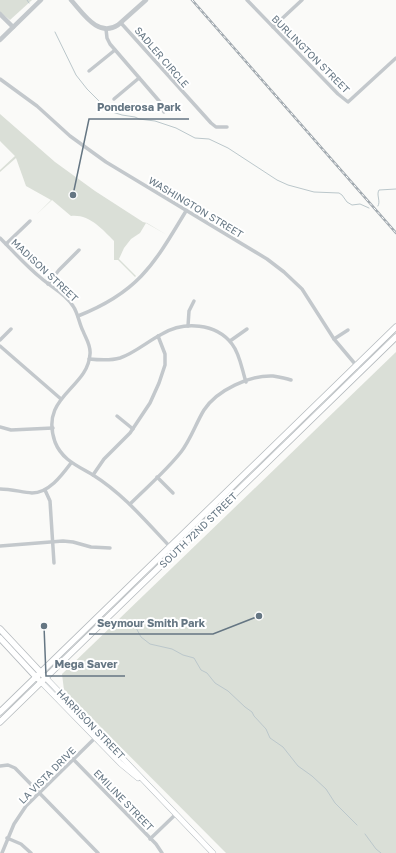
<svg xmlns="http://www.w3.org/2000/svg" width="396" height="853" font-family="'Golos Text',sans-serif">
<rect width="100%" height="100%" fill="#fafaf8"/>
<!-- green -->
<g fill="#dadfd7">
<polygon points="0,0 32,0 10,20 0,12"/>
<path d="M0 114 55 162 95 191 143 222 147 223 167 235 146 223 140 233 131 239 124 248 119 259 136 276 135 277 118 260H114V241C102 229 89 214 71 216L52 200 36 215 51 200 26 186 16 158 0 172V170L15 156 0 141Z"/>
<polygon points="396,352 396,853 226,853 64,690 62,674"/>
</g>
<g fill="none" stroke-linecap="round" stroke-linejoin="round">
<!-- stream -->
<g stroke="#bbc7cb" stroke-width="1">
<polyline points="27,0 29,3"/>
<polyline points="55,32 76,75 87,89 109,111 122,115 135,117 139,119 155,121 176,128 195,138 209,139 228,148 277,180 288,185 314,192 339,193 342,195 347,202 352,205 360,204 369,208"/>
<path d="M378 206C381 201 376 195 379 190L396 189"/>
<polyline points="134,621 135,626 141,637 150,644 172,649 183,655 194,658 201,670 207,673 215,683 228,691 245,707 252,712 254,716 266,729 270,738 283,747 298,766 312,776 326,789 335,803 357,825"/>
<polyline points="365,834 376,849 381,853"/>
</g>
<defs>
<g id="secondary">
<polyline points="46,678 213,853"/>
<polyline points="41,682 121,764 138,778"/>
</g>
<g id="primary">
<polyline points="0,629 43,675"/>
<polyline points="0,638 38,679"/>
<polyline points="0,712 396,327"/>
<polyline points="0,722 396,337"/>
</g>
</defs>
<!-- secondary casing -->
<use href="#secondary" stroke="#b3babf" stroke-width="6"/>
<!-- primary casing -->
<use href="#primary" stroke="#b5babe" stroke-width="7"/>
<!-- minor -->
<g stroke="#c3c8cc" stroke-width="3.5">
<polyline points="247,0 338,94 348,102 396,58"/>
<polyline points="121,23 211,123 216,127 227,127"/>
<polyline points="273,27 302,0"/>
<polyline points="106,29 107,38 110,44 160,102 164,112"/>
<polyline points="89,71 115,50"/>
<polyline points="0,79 37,106 70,136 106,162 267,259 284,272 302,289 334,339 361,371"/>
<polyline points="114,99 139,78"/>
<path d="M0 238C13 251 26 266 41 278 51 287 66 294 73 306 78 313 79 323 83 331 86 339 91 345 90 354 88 389 39 396 55 442 62 460 78 466 93 475 125 495 149 525 175 552"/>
<polyline points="6,244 30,221"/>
<polyline points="48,284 59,270 79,250"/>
<path d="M78 316C139 292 154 264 186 211"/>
<polyline points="188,326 189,311 194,301"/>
<polyline points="334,339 348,330"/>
<polyline points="0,340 11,329"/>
<polyline points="230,341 247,329"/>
<polyline points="0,346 61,399"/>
<path d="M89 359C99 360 110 361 120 358 135 353 148 341 162 334 184 321 216 323 232 344 240 354 242 370 246 382"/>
<polyline points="117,416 133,429"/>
<polyline points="0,427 11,430 53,428"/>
<polyline points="93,475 104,459 130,433 150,403 159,383 165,365 165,354 158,336"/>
<polyline points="157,477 173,493"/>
<path d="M0 489C11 489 21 492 32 493 49 493 62 475 71 463"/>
<polyline points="45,490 50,501 54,563"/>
<path d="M130 504C147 487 166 471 181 452 191 439 196 423 204 410 217 390 250 375 273 376 279 377 285 378 291 380"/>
<polyline points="0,546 63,541 73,542 91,547 110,548"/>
<polyline points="73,759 156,844 162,853"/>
<polyline points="0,766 8,765 15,768 98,853"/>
<polyline points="7,838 21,844 31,853"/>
<polyline points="150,839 176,814"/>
<polyline points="2,853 14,824 26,806 96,737"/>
</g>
<!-- tertiary -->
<g stroke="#c3c8cc" stroke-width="4.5">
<path d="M71 0C83 13 98 38 118 25L146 0"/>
<polyline points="0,14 13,27"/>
<polyline points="0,40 41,0"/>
</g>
<!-- secondary -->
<use href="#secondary" stroke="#fff" stroke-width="5"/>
<!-- primary -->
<use href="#primary" stroke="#fff" stroke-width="5.5"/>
<defs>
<polyline id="rail" points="192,0 396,233"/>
</defs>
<!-- rail casing -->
<use href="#rail" stroke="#a2aab0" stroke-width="2.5"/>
<!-- rail -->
<use href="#rail" stroke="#fff" stroke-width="1" stroke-dasharray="3" stroke-linecap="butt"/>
</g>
<g text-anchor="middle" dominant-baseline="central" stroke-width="4" stroke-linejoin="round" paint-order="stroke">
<!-- street labels -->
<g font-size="10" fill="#657683" stroke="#fff">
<text transform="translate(311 54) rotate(45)">BURLINGTON STREET</text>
<text transform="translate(162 57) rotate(49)">SADLER CIRCLE</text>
<text transform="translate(196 207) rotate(31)">WASHINGTON STREET</text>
<text transform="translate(45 270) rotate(43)">MADISON STREET</text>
<text transform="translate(198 530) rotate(-44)">SOUTH 72ND STREET</text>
<text transform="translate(91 724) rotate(46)">HARRISON STREET</text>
<text transform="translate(47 775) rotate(-45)">LA VISTA DRIVE</text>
<text transform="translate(124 800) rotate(46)">EMILINE STREET</text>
</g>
</g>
<!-- callouts -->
<path fill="none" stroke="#657683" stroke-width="1.5" d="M73 195L89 119H189M259 616L213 634H89M44 626L46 676H125"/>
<g fill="#657683" stroke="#fff" stroke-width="1.5">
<circle cx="73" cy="195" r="4"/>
<circle cx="259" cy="616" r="4"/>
<circle cx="44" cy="626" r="4"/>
</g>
<g font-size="11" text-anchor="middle" font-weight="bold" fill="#657683" stroke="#fff" stroke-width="4" stroke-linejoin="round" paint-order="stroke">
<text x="139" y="111">Ponderosa Park</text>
<text x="151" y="627">Seymour Smith Park</text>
<text x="86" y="668">Mega Saver</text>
</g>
</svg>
